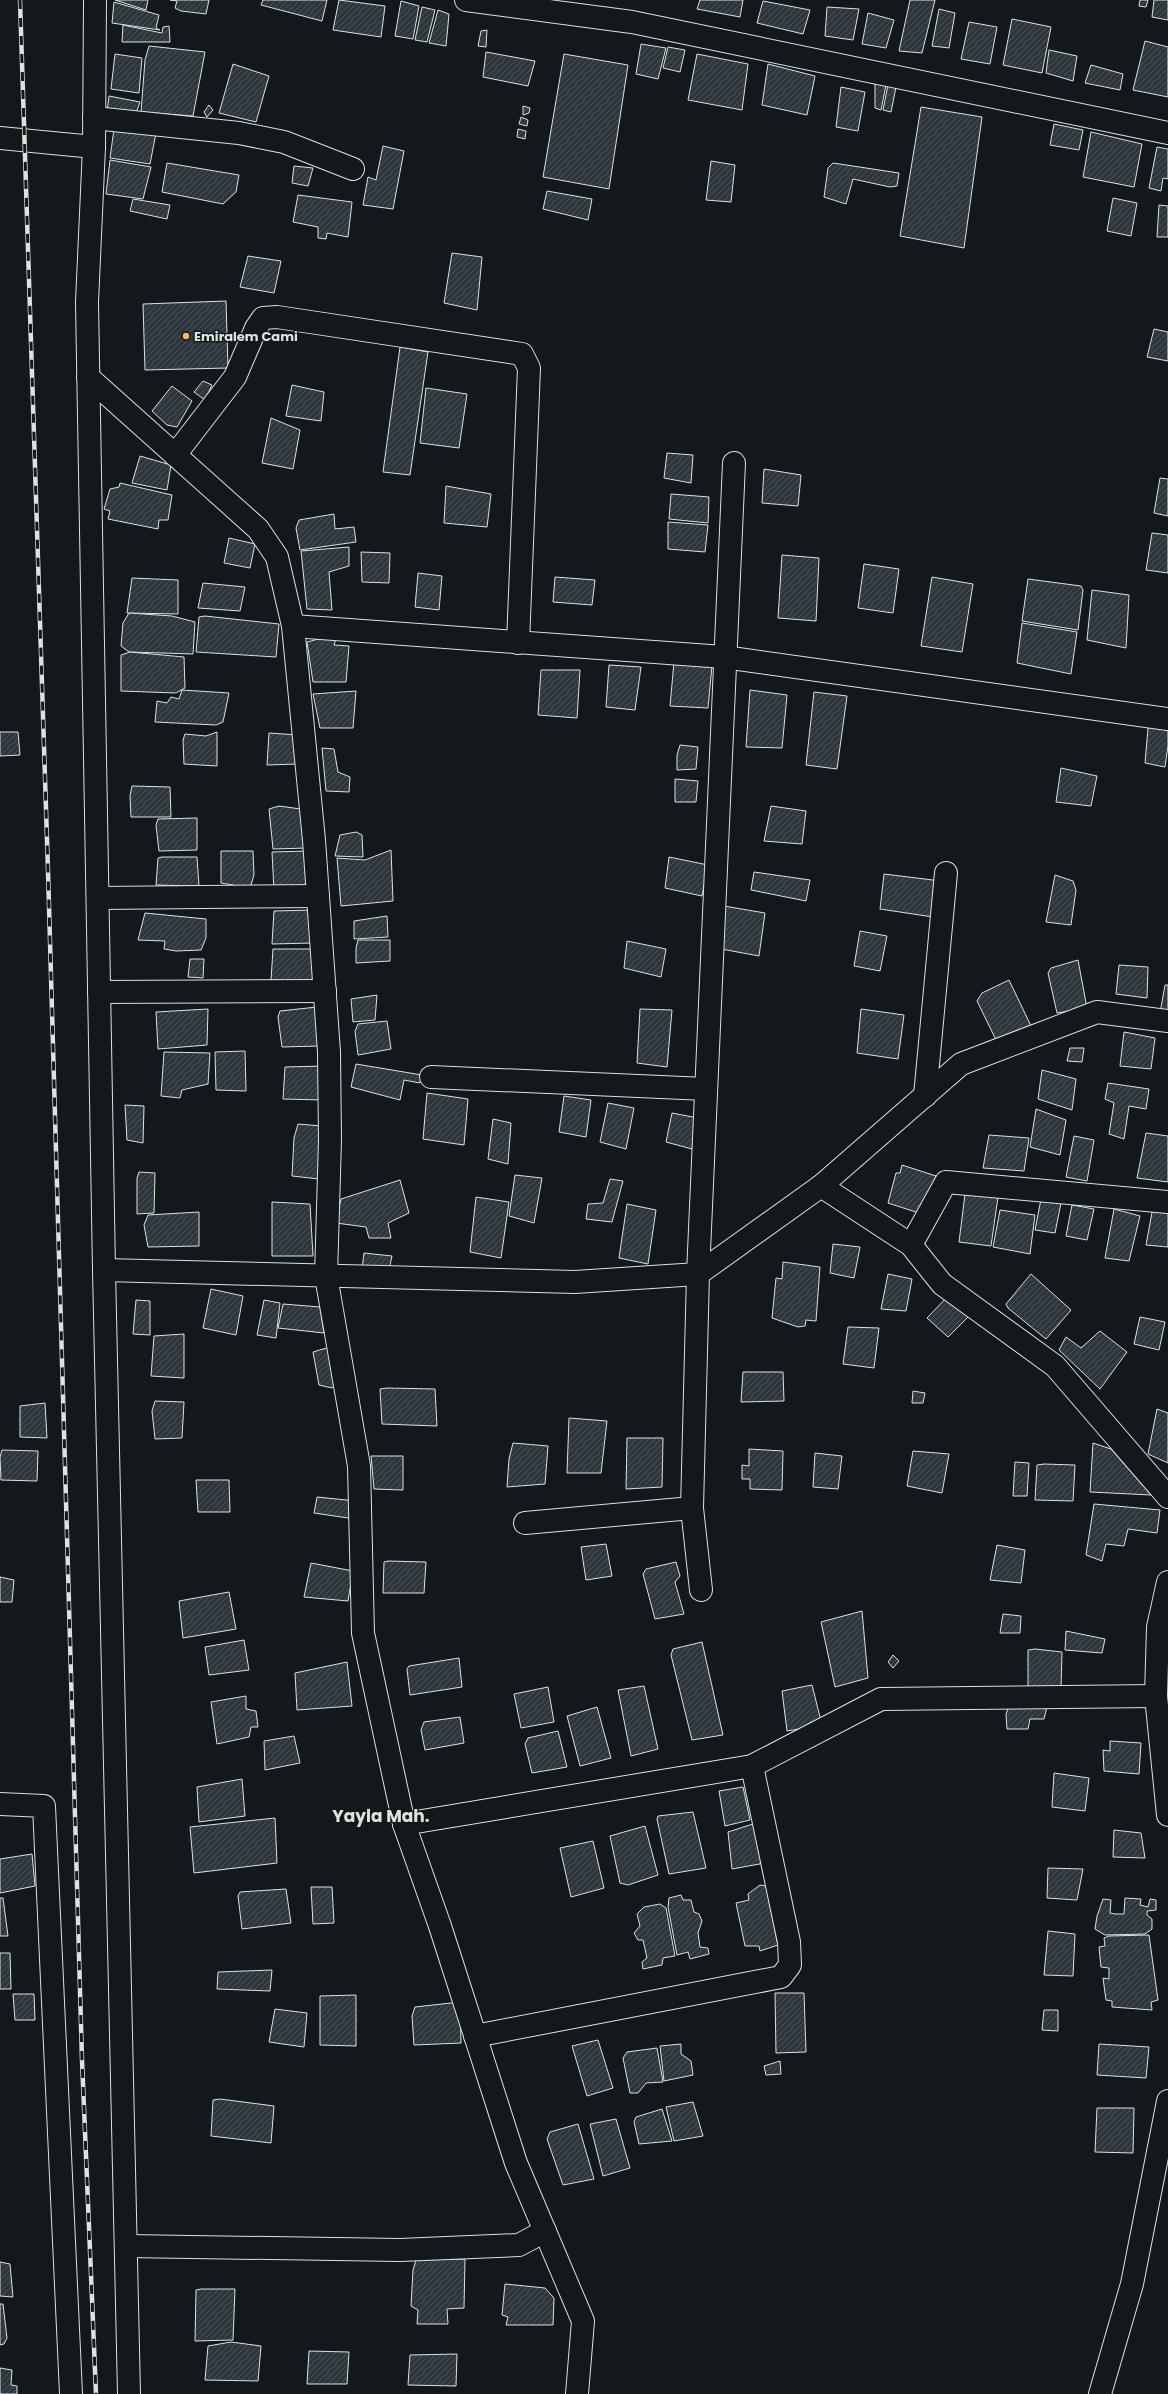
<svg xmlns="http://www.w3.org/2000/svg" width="1168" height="2394" font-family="Poppins,sans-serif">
<defs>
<pattern id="building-hatch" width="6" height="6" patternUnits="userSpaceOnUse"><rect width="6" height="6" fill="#2c363c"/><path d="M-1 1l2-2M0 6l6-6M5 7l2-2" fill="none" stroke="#4a5358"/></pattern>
</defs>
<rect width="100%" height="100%" fill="#14181c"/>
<!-- building -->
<g fill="url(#building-hatch)" stroke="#d8e6dc">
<polygon points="115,0 148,0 146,10"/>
<polygon points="170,0 209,0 206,14 181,11 175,8 177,1"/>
<polygon points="263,0 327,0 322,21 261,5"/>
<polygon points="339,0 385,6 381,37 333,30"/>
<polygon points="700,0 743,0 740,17 697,9"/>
<polygon points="910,0 935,0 922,53 899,51"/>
<polygon points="1140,0 1148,0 1146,7 1139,6"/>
<polygon points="1154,0 1168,0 1168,20 1152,17"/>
<polygon points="401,1 419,6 413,39 395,36"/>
<polygon points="763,1 810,10 803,34 757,23"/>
<polygon points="114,2 159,15 156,28 160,30 112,23"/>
<polygon points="422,7 435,10 427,42 415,40"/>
<polygon points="827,7 859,9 853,40 825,36"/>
<polygon points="939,9 955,13 949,48 932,46"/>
<polygon points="438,10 449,14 446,46 429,43"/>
<polygon points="868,13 894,20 886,48 862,44"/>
<polygon points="1012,19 1051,27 1042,73 1003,65"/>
<polygon points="969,22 997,27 990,64 961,59"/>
<polygon points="123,25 162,33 163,27 169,26 170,42 122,42"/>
<polygon points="487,30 486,47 478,46 481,31"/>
<polygon points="1145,41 1168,47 1168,97 1133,90"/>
<polygon points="641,44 666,48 658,79 636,74"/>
<polygon points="149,46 205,52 193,116 141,112 145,60"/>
<polygon points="668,47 685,50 680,72 663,68"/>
<polygon points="1049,50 1077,56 1073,81 1046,73"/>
<polygon points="486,52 535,61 528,86 483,77"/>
<polygon points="115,54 142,58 139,93 111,89"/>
<polygon points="564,54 628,65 609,189 543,177"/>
<polygon points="697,54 748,64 742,110 688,100"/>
<polygon points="233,64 269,76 256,122 219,113"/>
<polygon points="768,64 815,76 807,115 762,105"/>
<polygon points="1091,65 1123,74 1120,90 1085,83"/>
<polygon points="875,83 886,85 881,110 875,108"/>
<polygon points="888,85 896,87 891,112 883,110"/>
<polygon points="841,87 865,92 858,131 836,127"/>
<polygon points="109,96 140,102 135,116 107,112"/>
<polygon points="209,105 213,110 207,117 204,112"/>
<polygon points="523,106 530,108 529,113 523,115"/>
<polygon points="921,107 982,117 964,248 900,236"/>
<polygon points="521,117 528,120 527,126 519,124"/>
<polygon points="1054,124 1083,130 1079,150 1050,145"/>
<polygon points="114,129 156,133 150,164 110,158"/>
<polygon points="518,129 526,131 525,139 517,137"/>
<polygon points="1091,132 1142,144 1134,187 1083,177"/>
<polygon points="383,146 404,151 393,209 363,205 368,177 376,180"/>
<polygon points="1157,147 1168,149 1168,179 1163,178 1161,191 1149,188"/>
<polygon points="110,160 151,167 143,199 106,194"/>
<polygon points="711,161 735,165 731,202 706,200"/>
<polygon points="167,163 239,175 236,192 223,204 162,192"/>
<polygon points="833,163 899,173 897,186 890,187 853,179 846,204 824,197 828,168"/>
<polygon points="294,166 313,168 308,186 292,183"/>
<polygon points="547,191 592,199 588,220 543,209"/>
<polygon points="298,195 352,202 348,237 327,233 326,239 318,238 318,227 293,222"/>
<polygon points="1113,198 1137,203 1131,236 1107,231"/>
<polygon points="133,199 170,205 167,219 130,211"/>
<polygon points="1159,205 1168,206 1168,237 1157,237"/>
<polygon points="452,253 482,257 477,310 444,303"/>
<polygon points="248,256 281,261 274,293 240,287"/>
<polygon points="226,301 228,368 145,370 143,304"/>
<polygon points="1154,329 1168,332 1168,361 1147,357"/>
<polygon points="400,347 428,352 410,475 383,472"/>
<polygon points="203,381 212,385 205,400 194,392"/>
<polygon points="292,385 324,392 321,421 286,416"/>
<polygon points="172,386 192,401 177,427 167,425 152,411"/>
<polygon points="426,388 467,394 459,448 420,443"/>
<polygon points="271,418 300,430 293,469 262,463"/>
<polygon points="667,453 693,455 691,483 664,478"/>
<polygon points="140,456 171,465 167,490 132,483"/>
<polygon points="764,469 801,475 798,506 762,503"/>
<polygon points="1160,478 1168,479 1168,516 1154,513"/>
<polygon points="120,483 172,495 168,520 159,520 158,529 108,519 110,511 104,509 110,489 119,487"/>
<polygon points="446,486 491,494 487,527 444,523"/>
<polygon points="671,494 709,497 708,523 669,519"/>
<polygon points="334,514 335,529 354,527 356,542 300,550 296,528 299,520"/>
<polygon points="668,522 708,525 705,552 668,549"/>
<polygon points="1152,533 1168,535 1168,573 1146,570"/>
<polygon points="229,538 255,544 250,568 224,563"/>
<polygon points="349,547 349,566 329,572 332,610 307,609 301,551"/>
<polygon points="361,552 390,553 389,583 362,582"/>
<polygon points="782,555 819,558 816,621 778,618"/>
<polygon points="864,564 899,569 893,613 858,608"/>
<polygon points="418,573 442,576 439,610 415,607"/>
<polygon points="555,577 595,580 592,605 553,602"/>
<polygon points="932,577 973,584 962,652 921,646"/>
<polygon points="132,578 178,580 178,614 127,613"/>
<polygon points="1028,579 1081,586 1083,590 1078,630 1022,621"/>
<polygon points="203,583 245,587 240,611 198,608"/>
<polygon points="1092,590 1129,595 1126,648 1087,640"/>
<polygon points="129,613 172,616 195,622 193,654 129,652 121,646 123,623"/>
<polygon points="205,616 279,624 276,657 196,652 199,617"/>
<polygon points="1022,623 1077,632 1071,674 1017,663"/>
<polygon points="330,636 336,639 334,645 349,646 346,682 313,682 307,642"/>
<polygon points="130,652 184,657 185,688 176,693 121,691 121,655"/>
<polygon points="674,662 712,666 708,708 670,706"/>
<polygon points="609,665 641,667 635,710 606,707"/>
<polygon points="541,670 580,670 577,718 538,715"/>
<polygon points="182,690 229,693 223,722 216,725 155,722 157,701 167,703 171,697 179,699"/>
<polygon points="750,690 787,695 782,748 746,747"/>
<polygon points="356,691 353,728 320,728 313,694"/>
<polygon points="814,692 847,696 837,769 806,765"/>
<polygon points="1149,717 1168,721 1168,746 1165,767 1145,763"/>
<polygon points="0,732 18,732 20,755 0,756"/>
<polygon points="217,732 217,766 184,764 183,740 185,734 206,736"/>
<polygon points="269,733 298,735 297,764 267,765"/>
<polygon points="680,745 698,747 696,769 677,770 677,755"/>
<polygon points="322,748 334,749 338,772 350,777 349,792 326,791"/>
<polygon points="1061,768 1097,776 1091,806 1056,802"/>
<polygon points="675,779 698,781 696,802 675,802"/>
<polygon points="132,786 170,787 171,817 131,817 130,796"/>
<polygon points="279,806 308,810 307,848 273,849 269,809"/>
<polygon points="771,806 806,811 802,844 764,841"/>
<polygon points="197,818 197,850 159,851 156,825 158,819"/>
<polygon points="356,832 362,835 363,857 335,856 340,835"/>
<polygon points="391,850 393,901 341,906 337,858 365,860"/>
<polygon points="221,851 253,851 254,875 250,888 221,883"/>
<polygon points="308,851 309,891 274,891 272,852"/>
<polygon points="162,857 197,857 199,886 156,885 158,858"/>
<polygon points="669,857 708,865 702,896 665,888"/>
<polygon points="754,872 810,880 806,901 751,890"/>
<polygon points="884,874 941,881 933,917 880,909"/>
<polygon points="1055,875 1073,881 1076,890 1071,925 1046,922"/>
<polygon points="718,905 765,913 759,956 716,948"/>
<polygon points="314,910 312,943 272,944 274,911"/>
<polygon points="145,913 206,919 206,938 201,950 176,951 164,949 165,941 138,940"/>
<polygon points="387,916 388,937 354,939 354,921"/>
<polygon points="860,931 887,936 880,971 854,966"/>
<polygon points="358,940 390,940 390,961 356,963 356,948"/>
<polygon points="627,941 666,949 661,977 624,968"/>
<polygon points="273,949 315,949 313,982 271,980"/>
<polygon points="190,959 204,959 203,978 188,977"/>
<polygon points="1078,960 1087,1008 1057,1013 1048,973 1051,968"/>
<polygon points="1119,965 1148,967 1147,998 1116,994"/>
<polygon points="1009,980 1032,1028 999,1046 977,1001 982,993"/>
<polygon points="1165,985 1168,985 1168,1014 1160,1013"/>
<polygon points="377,995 375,1020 353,1022 351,999"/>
<polygon points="317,1007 319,1046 282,1047 278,1017 280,1011"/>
<polygon points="208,1009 207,1045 158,1049 156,1012"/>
<polygon points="640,1009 672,1010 667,1067 637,1063"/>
<polygon points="861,1009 904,1015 898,1059 857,1053"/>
<polygon points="387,1021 391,1049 358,1055 355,1031 358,1024"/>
<polygon points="1124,1032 1155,1038 1151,1069 1120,1066"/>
<polygon points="1070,1048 1084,1048 1082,1062 1067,1061"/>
<polygon points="245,1051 246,1091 216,1090 215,1052"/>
<polygon points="164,1052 210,1053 208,1084 182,1090 180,1098 161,1096"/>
<polygon points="356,1064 422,1075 420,1083 404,1080 400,1100 351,1087"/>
<polygon points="323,1066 323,1100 283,1099 285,1067"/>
<polygon points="1042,1070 1076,1079 1072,1110 1038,1099"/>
<polygon points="1108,1083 1149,1089 1146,1109 1129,1106 1124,1139 1109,1134 1114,1103 1105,1099"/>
<polygon points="427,1093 468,1099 464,1145 423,1139"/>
<polygon points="564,1096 591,1100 586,1137 559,1132"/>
<polygon points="608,1103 634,1108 626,1149 600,1142"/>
<polygon points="125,1105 144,1106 143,1143 127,1140"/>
<polygon points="1036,1109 1066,1120 1060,1155 1030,1147"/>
<polygon points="672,1113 698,1118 692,1149 666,1142"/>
<polygon points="493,1119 511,1123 508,1164 488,1159"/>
<polygon points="298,1124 322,1126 319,1179 292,1176 294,1138"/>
<polygon points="1146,1133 1168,1136 1168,1182 1137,1178"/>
<polygon points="989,1135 1029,1138 1024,1171 983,1168"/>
<polygon points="1074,1136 1094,1140 1087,1181 1066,1177"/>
<polygon points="902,1165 936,1176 922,1214 888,1203 896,1173 900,1173"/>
<polygon points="139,1172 155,1173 154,1213 137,1214 137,1178"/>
<polygon points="515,1175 542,1178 534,1223 509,1216"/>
<polygon points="610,1179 623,1181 612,1222 586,1219 588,1204 603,1203"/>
<polygon points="400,1180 409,1213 388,1223 391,1238 369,1238 366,1227 336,1223 341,1199"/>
<polygon points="966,1186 998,1197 991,1246 959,1242"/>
<polygon points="476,1197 509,1202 501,1258 470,1252"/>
<polygon points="1041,1199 1061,1203 1055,1233 1035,1230"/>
<polygon points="272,1202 310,1204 313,1256 272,1256"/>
<polygon points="627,1204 656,1210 648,1264 619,1258"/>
<polygon points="1072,1205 1094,1209 1087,1240 1066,1236"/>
<polygon points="1153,1207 1168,1208 1168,1247 1146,1245"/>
<polygon points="1114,1209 1140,1216 1129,1261 1105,1258"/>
<polygon points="1000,1210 1035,1215 1030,1254 993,1247"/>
<polygon points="199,1212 199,1246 148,1247 144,1225 148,1215"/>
<polygon points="833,1244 860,1247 854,1278 830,1273"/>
<polygon points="364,1253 392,1256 388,1275 362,1269"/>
<polygon points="783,1262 820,1267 816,1321 806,1320 805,1326 798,1327 772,1318 776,1278 782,1279"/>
<polygon points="888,1274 912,1279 906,1311 881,1309"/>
<polygon points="1031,1274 1071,1310 1046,1339 1008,1308 1006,1304"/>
<polygon points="211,1289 243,1296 236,1335 203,1328"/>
<polygon points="951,1293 969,1316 948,1337 927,1318"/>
<polygon points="136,1300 150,1301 150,1335 133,1334"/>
<polygon points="264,1300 280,1303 276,1338 257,1335"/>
<polygon points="283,1304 320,1307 324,1333 278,1328"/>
<polygon points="1140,1317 1165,1322 1159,1350 1134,1344"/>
<polygon points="848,1327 879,1328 874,1368 843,1364"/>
<polygon points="1100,1331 1127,1352 1100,1389 1059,1350 1066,1337 1081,1348"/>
<polygon points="184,1334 184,1378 151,1376 154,1336"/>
<polygon points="330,1347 336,1383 332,1388 319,1385 313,1352"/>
<polygon points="743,1372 783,1372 784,1401 741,1402"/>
<polygon points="387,1388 435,1389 437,1426 382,1424 380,1389"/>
<polygon points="913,1391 925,1393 923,1403 912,1403"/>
<polygon points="155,1401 184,1402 182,1438 155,1439 152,1411"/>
<polygon points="45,1403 47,1438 20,1437 20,1406"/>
<polygon points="1157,1409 1168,1413 1168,1463 1148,1454"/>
<polygon points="569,1418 607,1421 601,1473 567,1473"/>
<polygon points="627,1438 663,1438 662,1487 626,1489"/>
<polygon points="513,1443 548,1446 545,1484 507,1487 509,1459"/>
<polygon points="1093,1443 1111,1449 1151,1495 1090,1492"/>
<polygon points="749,1449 783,1451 782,1490 750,1489 750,1479 742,1479 742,1465 749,1466"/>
<polygon points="2,1450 38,1451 37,1481 1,1480 0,1457"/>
<polygon points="913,1451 949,1454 942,1493 907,1486"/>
<polygon points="815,1453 842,1456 838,1489 813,1487"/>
<polygon points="371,1456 403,1456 403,1490 374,1489"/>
<polygon points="1015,1462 1029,1463 1027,1496 1013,1496"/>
<polygon points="1044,1464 1075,1465 1073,1501 1035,1500 1037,1465"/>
<polygon points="196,1480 229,1480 230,1512 198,1512"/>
<polygon points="317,1497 356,1501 355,1519 314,1513"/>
<polygon points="1094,1504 1160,1510 1157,1533 1128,1529 1124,1546 1106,1544 1102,1561 1086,1555"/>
<polygon points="606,1544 612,1576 586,1580 581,1547"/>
<polygon points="997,1545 1025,1550 1021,1583 990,1580"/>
<polygon points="388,1561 426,1562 424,1593 383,1593 384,1562"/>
<polygon points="676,1562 680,1576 675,1582 684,1614 655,1619 643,1574 646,1569"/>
<polygon points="311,1563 353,1571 348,1601 304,1597"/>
<polygon points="0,1577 14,1580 12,1602 0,1602"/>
<polygon points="229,1592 236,1629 183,1638 179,1601"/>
<polygon points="862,1611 868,1678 835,1687 821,1622"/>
<polygon points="1003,1614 1021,1616 1020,1633 1000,1633"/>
<polygon points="1066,1631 1105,1639 1102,1653 1065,1650"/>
<polygon points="244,1640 249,1670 209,1675 205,1647"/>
<polygon points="702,1642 723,1735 692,1740 671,1655 673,1649"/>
<polygon points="1035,1649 1062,1652 1061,1690 1028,1690 1028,1650"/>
<polygon points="893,1655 899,1661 893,1668 888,1662"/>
<polygon points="459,1658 462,1687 410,1695 407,1669 409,1666"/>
<polygon points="347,1662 352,1706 297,1710 295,1673"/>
<polygon points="812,1685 822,1725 787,1731 782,1691"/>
<polygon points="644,1686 658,1749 631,1756 618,1690"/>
<polygon points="548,1687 554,1722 521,1728 514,1694"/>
<polygon points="246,1696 246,1709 256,1711 258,1727 251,1727 249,1737 217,1744 211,1702"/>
<polygon points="1009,1706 1047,1707 1044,1719 1030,1719 1028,1729 1007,1729 1006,1714"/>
<polygon points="597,1707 611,1758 580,1766 567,1716"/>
<polygon points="460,1717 464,1743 425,1750 421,1730 424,1722"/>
<polygon points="558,1731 567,1767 532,1773 525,1744 528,1738"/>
<polygon points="294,1736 300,1763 265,1770 264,1741"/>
<polygon points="1110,1741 1141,1743 1139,1774 1104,1771 1103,1750 1110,1751"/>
<polygon points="1054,1773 1089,1778 1085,1811 1052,1807"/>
<polygon points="242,1779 245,1816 199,1822 197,1787"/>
<polygon points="743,1787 750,1820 725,1826 719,1791"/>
<polygon points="693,1812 706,1868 669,1874 657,1819 658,1816"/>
<polygon points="275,1818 277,1863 194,1873 190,1827"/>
<polygon points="753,1824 765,1863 732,1869 728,1832"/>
<polygon points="645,1826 658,1875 628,1885 620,1883 610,1836"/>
<polygon points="1114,1830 1141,1833 1145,1858 1113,1857"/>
<polygon points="593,1841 604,1888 571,1897 560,1848"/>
<polygon points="32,1854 35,1886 0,1893 0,1859"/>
<polygon points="1048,1868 1083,1869 1077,1900 1047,1898"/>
<polygon points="760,1885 766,1886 778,1945 760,1951 759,1946 745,1946 736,1903 749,1900 748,1894"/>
<polygon points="311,1887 332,1887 334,1923 313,1924"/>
<polygon points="286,1889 291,1923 242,1929 238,1896 240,1892"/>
<polygon points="681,1895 683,1900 691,1900 694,1912 699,1914 702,1921 698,1933 700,1947 708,1948 709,1954 690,1959 688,1952 677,1955 668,1907 669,1898"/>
<polygon points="0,1898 3,1898 8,1936 0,1936"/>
<polygon points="1125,1898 1141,1899 1140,1905 1148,1907 1150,1899 1156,1900 1156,1910 1147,1911 1147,1915 1152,1919 1152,1929 1145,1934 1105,1935 1095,1929 1097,1916 1103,1899 1111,1900 1110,1913 1115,1914 1124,1914"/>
<polygon points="660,1904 666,1908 675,1956 663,1958 662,1965 643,1969 642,1962 647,1958 643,1940 638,1940 634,1933 640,1926 637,1914 644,1907"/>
<polygon points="1048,1931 1075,1934 1073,1976 1044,1975"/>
<polygon points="1149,1935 1158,2000 1151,2002 1152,2010 1112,2007 1112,2001 1106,2000 1103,1978 1109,1979 1109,1968 1101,1967 1099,1947 1105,1946 1104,1938 1109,1936"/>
<polygon points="0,1953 10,1953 11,1989 0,1989"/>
<polygon points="272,1970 270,1991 217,1989 218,1972"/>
<polygon points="775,1993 804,1993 806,2052 776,2053"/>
<polygon points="13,1994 34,1994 35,2020 15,2020"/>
<polygon points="356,1995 356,2046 320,2045 320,1996"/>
<polygon points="460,2002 461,2043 414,2045 412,2016 415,2007"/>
<polygon points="275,2009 307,2013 304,2047 269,2042"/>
<polygon points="1044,2010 1058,2010 1058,2031 1042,2030"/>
<polygon points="598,2040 613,2088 587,2096 572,2046"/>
<polygon points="681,2044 681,2054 691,2061 693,2075 664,2081 660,2046"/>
<polygon points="1099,2044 1149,2047 1146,2078 1097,2075"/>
<polygon points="657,2048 663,2082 646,2083 638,2093 630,2093 623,2058 627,2052"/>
<polygon points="780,2061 781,2074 766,2075 764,2066"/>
<polygon points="220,2099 274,2106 271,2143 211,2136 213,2100"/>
<polygon points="693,2102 703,2136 674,2141 666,2107"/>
<polygon points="1097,2108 1134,2108 1133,2153 1095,2152"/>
<polygon points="662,2109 672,2141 639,2144 634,2122 636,2117"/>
<polygon points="616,2119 630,2168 603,2176 590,2124"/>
<polygon points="578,2124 594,2179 563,2185 547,2139 550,2132"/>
<polygon points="465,2259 464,2308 447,2309 448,2324 417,2324 418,2310 411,2306 413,2270 416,2260"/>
<polygon points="0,2262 10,2264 13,2297 0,2296"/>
<polygon points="505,2284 545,2288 554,2298 553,2325 506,2325 508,2317 502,2315"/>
<polygon points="201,2289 235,2289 233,2340 195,2341 196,2290"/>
<polygon points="0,2304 3,2304 7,2338 4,2344 0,2345"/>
<polygon points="231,2342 261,2346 258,2381 205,2380 208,2346"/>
<polygon points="309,2351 349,2352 347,2384 307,2384"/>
<polygon points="457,2354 456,2386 408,2385 410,2355"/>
<polygon points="0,2368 12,2370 11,2385 17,2386 17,2394 0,2394"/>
</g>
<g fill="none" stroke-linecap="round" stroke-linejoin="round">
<defs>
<g id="minor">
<polyline points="95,0 94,147 87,302 104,1270 129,2394"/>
<polyline points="466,0 632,22 1168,133"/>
<polyline points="94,118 239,133 284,142 353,169"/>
<polyline points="0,138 94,147"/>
<polyline points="88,377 258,529 277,557 293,626 314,840 329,1052 330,1140 326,1276 359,1466 363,1633 404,1824 440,1926 516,2163 583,2321 577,2394"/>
<polyline points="175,455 235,377 256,328 263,318 277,317 522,354 529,368 518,643"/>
<polyline points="293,626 724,657 1168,719"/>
<polyline points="98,898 318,896"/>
<polyline points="99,992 325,991"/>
<polyline points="431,1077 706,1089"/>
<polyline points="925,1096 946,873"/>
<polyline points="821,1186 911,1245 942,1284 1055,1366 1168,1497"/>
<polyline points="911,1245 946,1182 1168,1202"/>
<polyline points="104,1270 575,1282 698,1274 821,1186 961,1064 1097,1012 1168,1021"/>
<polyline points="525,1523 692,1508"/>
<polyline points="701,1590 692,1508 698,1274 734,463"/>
<polyline points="0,1804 44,1806 71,2394"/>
<polyline points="404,1824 752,1766 881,1699 1156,1696"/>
<polyline points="475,2036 781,1977 790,1965 789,1942 752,1766"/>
<polyline points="126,2246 400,2250 519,2245 545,2231"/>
<polyline points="1100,2394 1132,2284 1168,2101"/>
</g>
<polyline id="major" points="1168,1582 1158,1627 1156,1696 1168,1815"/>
</defs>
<!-- minor casing -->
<use href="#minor" stroke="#d8e6dc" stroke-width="24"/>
<!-- major casing -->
<use href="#major" stroke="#d8e6dc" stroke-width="24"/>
<!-- minor -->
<use href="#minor" stroke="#14181c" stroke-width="22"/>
<!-- major -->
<use href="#major" stroke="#14181c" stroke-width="22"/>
<defs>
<polyline id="rail" points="20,0 48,871 82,2060 96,2394"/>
</defs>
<!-- rail casing -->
<use href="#rail" stroke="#d8e6dc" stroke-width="4.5"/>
<!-- rail -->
<use href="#rail" stroke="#14181c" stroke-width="3" stroke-dasharray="9" stroke-linecap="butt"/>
</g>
<!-- markers -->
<circle fill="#ffb74d" stroke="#14181c" stroke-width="1.5" cx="186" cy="336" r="4"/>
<g text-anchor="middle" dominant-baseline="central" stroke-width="3" stroke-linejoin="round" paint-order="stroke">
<!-- poi labels -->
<g font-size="13" font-weight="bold" fill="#d8e6dc" stroke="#14181c" text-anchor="start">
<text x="194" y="336">Emiralem Cami</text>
</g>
<!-- district labels -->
<g font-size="17" font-weight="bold" fill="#d8e6dc" stroke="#14181c">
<text x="381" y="1816">Yayla Mah.</text>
</g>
</g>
</svg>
